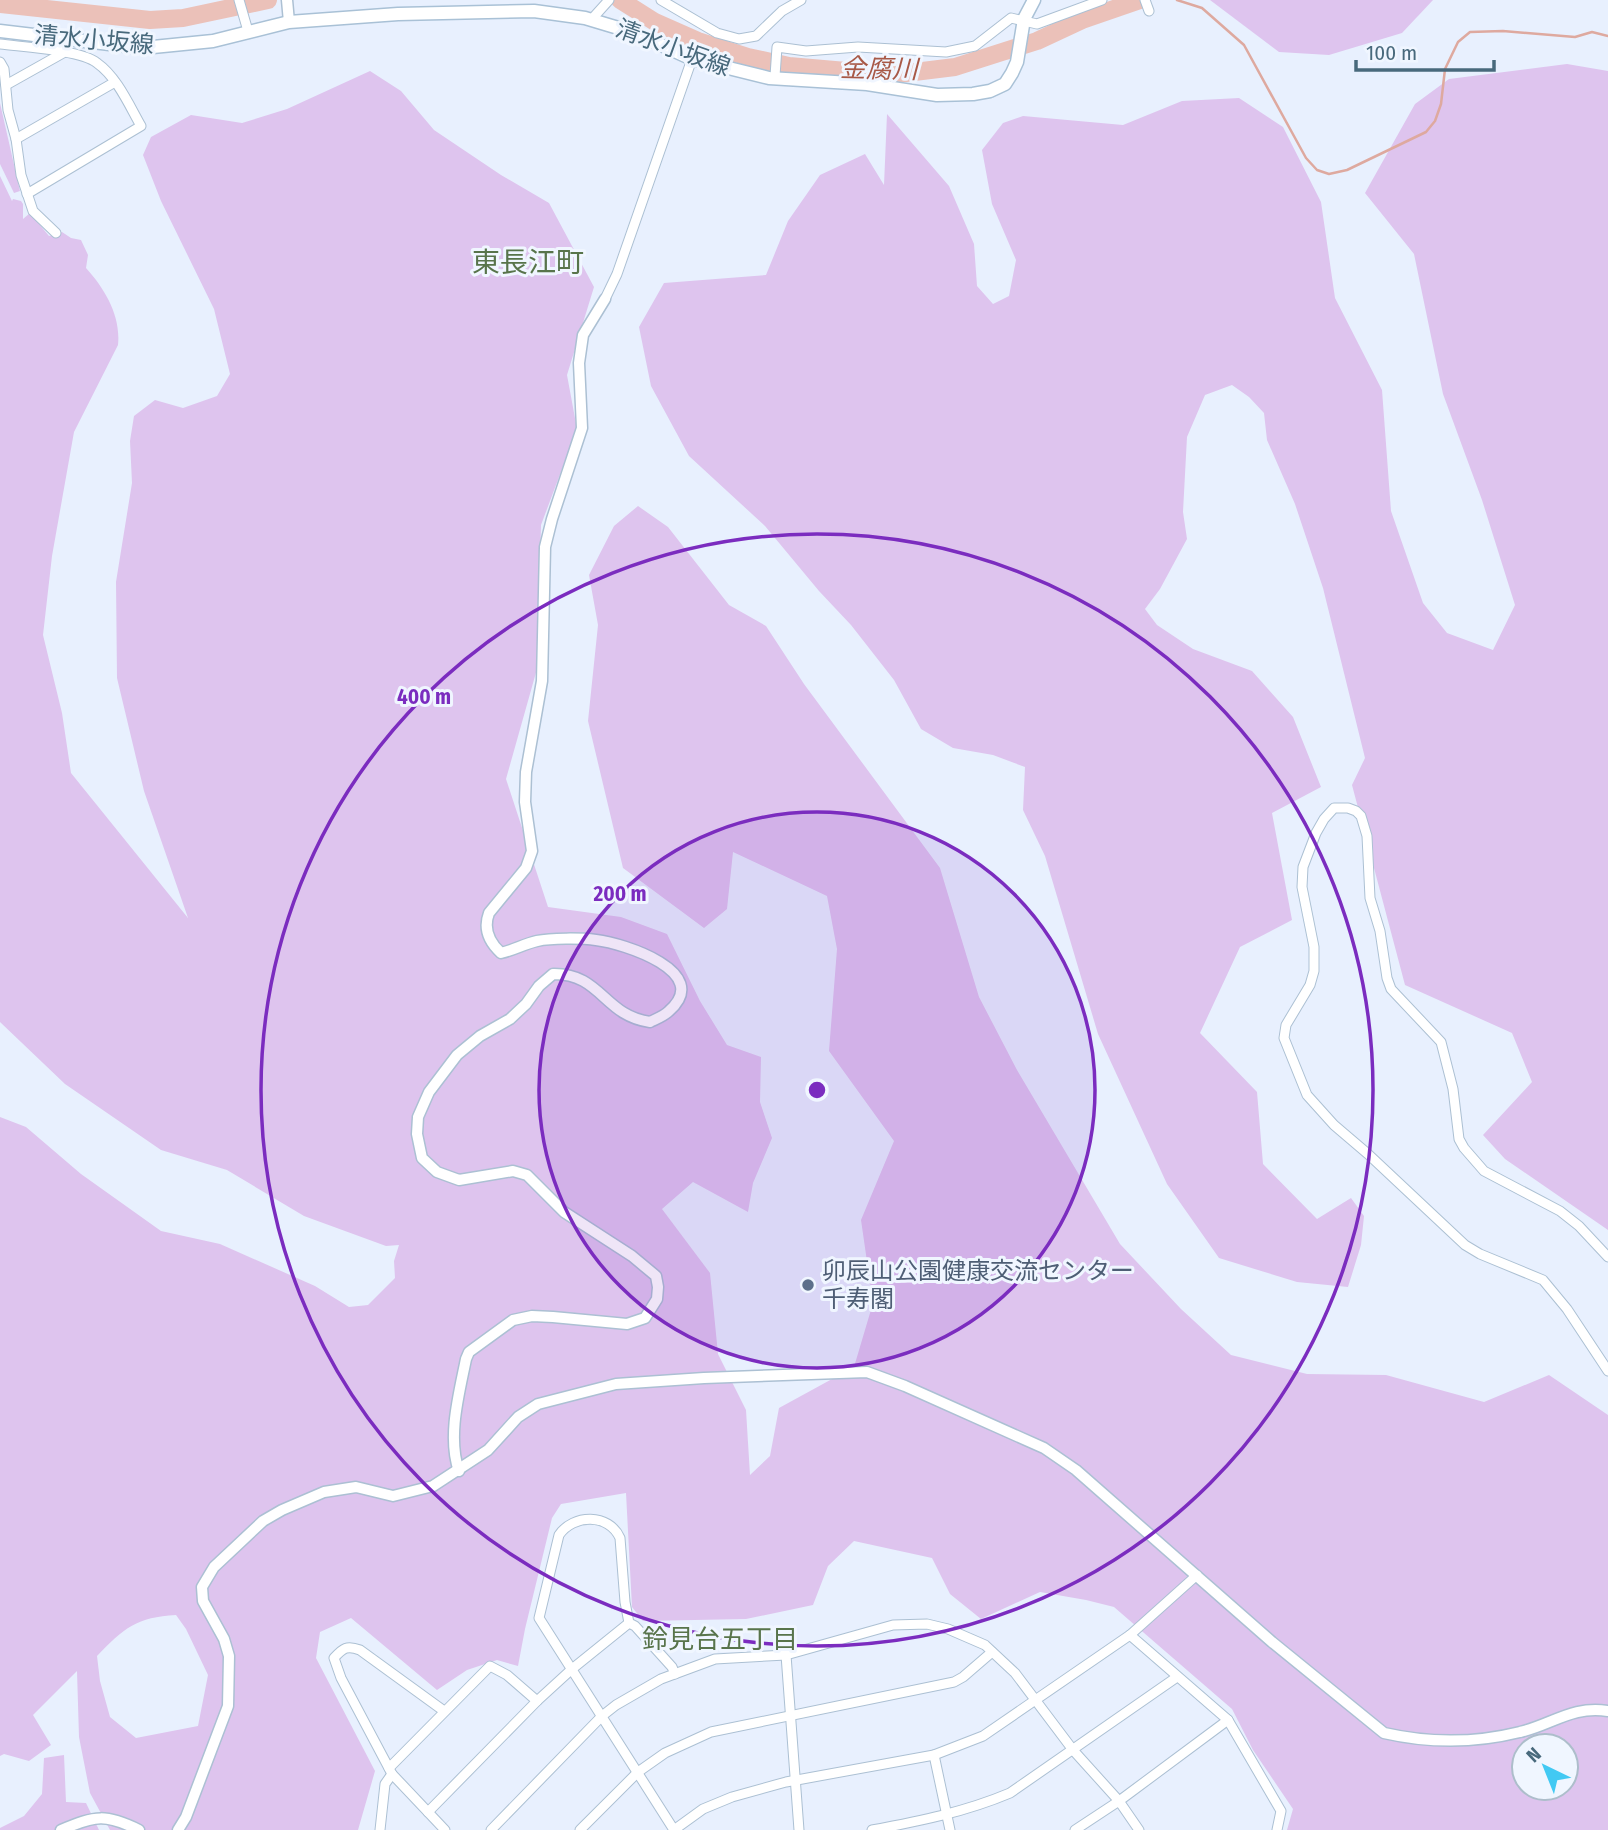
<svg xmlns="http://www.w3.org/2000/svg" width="1608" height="1830" font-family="'Fira Sans Condensed','Noto Sans JP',sans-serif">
<rect width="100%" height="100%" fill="#e8f0fe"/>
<!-- green -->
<g fill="#dec4ee" fill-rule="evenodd">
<polygon points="1210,0 1433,0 1402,33 1329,55 1279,52"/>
<polygon points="1567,64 1608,71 1608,1230 1505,1159 1483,1135 1532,1082 1512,1033 1405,985 1352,785 1365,758 1323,588 1295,504 1267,440 1264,413 1249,397 1232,385 1205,395 1187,437 1183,512 1187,539 1160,589 1145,609 1157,625 1193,649 1252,671 1293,717 1321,787 1272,813 1292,920 1240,947 1200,1033 1257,1092 1263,1164 1317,1219 1351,1198 1364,1216 1361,1245 1348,1287 1297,1282 1219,1258 1167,1184 1098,1034 1045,856 1023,810 1025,767 993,755 953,748 921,729 894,680 851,625 819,591 765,526 689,456 651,386 639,327 664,283 766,275 788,221 820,175 865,154 884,185 887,114 949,186 974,244 977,286 993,304 1009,296 1016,260 992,204 982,150 1003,123 1023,116 1123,125 1182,101 1239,98 1283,127 1321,202 1335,298 1382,390 1391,511 1423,603 1447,633 1493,650 1515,605 1482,500 1443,394 1414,254 1365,193 1415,104 1449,79"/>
<path d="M370 71 401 91 434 130 501 175 549 203 594 287 567 375 577 429 541 525 537 669 506 779 548 907 621 917 667 934 700 1001 727 1045 761 1057 760 1102 772 1138 753 1183 748 1212 693 1182 662 1209 710 1273 718 1354 746 1410 750 1475 770 1456 779 1408 854 1367 873 1303 861 1220 894 1141 829 1051 837 949 827 896 733 852 727 909 704 928 623 868 588 721 598 625 589 575 614 526 638 506 668 527 729 605 766 626 804 684 940 868 979 997 1017 1070 1120 1244 1181 1309 1231 1355 1307 1374 1386 1375 1484 1402 1549 1375 1608 1415V1830H1287L1293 1809 1253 1750 1232 1709 1114 1607 1086 1600 1040 1592 981 1619 950 1594 932 1558 854 1541 828 1566 813 1605 746 1619 643 1621 632 1607 626 1493 561 1504 552 1518 525 1629 518 1666 497 1660 467 1670 437 1690 351 1618 320 1632 316 1658 375 1771 358 1830H110L90 1793 79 1737 77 1671 33 1715 51 1745 29 1761 4 1754 0 1756V1117L26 1127 81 1174 161 1231 220 1244 315 1286 349 1307 368 1305 395 1278 394 1261 399 1245 386 1246 304 1216 227 1170 161 1150 65 1084 0 1022V176L12 201 13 199 21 201 23 204V219L30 213 49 236 62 232 71 238 81 240 88 255 86 268C105 289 121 316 118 345L74 432 52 556 43 635 62 713 71 773 188 918 144 791 117 678 116 582 132 483 130 441 134 416 155 400 183 408 217 396 230 374 214 309 161 201 143 155 151 137 191 115 242 123 287 109ZM176 1615 186 1629 208 1675 198 1726 136 1738 110 1717 100 1681 97 1656C124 1628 137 1617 176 1615ZM1524 1746H1566V1788H1524Z"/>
<polygon points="0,103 20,191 14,193 0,164"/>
<polygon points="64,1755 66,1802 86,1803 99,1830 0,1830 0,1828 24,1816 42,1794 44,1758"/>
</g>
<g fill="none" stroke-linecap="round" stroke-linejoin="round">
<!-- stream -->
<polyline stroke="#dea99f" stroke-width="2.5" points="1177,0 1202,8 1244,45 1306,158 1317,170 1329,174 1347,170 1426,132 1435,121 1441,104 1445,69 1458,42 1470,32 1503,31 1575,37 1592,32 1608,36"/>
<!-- river -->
<g stroke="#ebc1b9" stroke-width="18">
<polyline points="620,0 655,22 698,41 748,57 789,66 869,73 906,73 955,67 1002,52 1037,41 1082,20 1140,0"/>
<polyline points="0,4 150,20 183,18 268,0"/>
</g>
<defs>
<g id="minor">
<polyline points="239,0 248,31"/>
<polyline points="661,0 717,33 739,39 756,36 782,11 801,0"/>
<polyline points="1145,0 1149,11"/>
<polyline points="591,20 609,0"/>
<path d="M0 44C23 47 81 50 97 63 117 77 129 105 141 126L27 194"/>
<polyline points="0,62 4,69 8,110 16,139 21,175 33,211 56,233"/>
<polyline points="769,78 775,76 777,47 806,51 858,47 946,52 975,46 1011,18 1037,24 1102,0"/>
<polyline points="6,85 63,53"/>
<polyline points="16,139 115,82"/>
<polyline points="605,299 617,274 692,59"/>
<polyline points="1608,1257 1579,1226 1560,1211 1484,1171 1464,1148 1459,1139 1453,1089 1441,1042 1391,989 1387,978 1380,931 1370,898 1367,836 1361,816 1356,811 1348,808 1334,808 1324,819 1316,833 1303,867 1302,887 1314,947 1314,971 1310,985 1286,1025 1284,1038 1307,1095 1334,1125 1368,1154 1465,1245 1480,1254 1543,1280 1567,1309 1608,1371"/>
<polyline points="1130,1635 1228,1720 1281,1811 1277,1830"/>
<polyline points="786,1655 799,1830"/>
<path d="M444 1711 360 1650C347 1645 343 1648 334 1658L341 1678 392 1774 445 1830"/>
<polyline points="934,1755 950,1830"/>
<polyline points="389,1768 490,1666 507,1675 537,1701"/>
<polyline points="428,1812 537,1701 572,1669 629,1623"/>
<polyline points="380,1830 385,1784 392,1774"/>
<polyline points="491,1830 602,1716 616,1705 661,1679 715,1659 786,1655 893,1625 927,1624 948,1629 985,1645 1015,1673 1073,1750 1119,1801 1139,1830"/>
<polyline points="580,1830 638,1772 665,1753 711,1732 954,1682 963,1677 992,1652"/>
<polyline points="674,1830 703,1809 732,1797 786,1782 934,1755 983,1736 1130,1635 1197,1575"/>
<path d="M674 1830 539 1618 559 1535C573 1514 609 1513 620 1538L625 1602 629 1623 635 1626 672 1667 675 1674"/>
<path d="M872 1830C920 1821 965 1812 1010 1793L1177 1677"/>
<polyline points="1075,1830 1119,1801 1228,1720"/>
</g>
<g id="tertiary">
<polyline points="287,0 289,22"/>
<path d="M459 1471C447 1437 459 1394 466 1359L469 1352 513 1320 532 1316 553 1317 627 1324 645 1318 657 1299 658 1287 656 1276 632 1256 564 1212 527 1175 513 1171 459 1180 437 1172 422 1158 417 1134 418 1117 429 1092 457 1055 480 1036 510 1019 526 1004 539 986 553 974C601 973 604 1016 650 1022 656 1019 664 1016 669 1011 714 972 623 943 596 940 581 938 551 938 537 941 524 944 514 950 501 953 489 942 483 929 489 913L526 868 532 851 525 802 526 772 542 681 545 547 552 519 582 428 579 363 583 335 605 299"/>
<path d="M61 1830C96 1815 106 1814 139 1830"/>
<path d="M178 1830 186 1817 228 1706 229 1656 224 1639 203 1601 202 1587 214 1567 263 1521 282 1510 324 1492 356 1487 393 1496 433 1486 488 1450 518 1417 538 1404 616 1384 704 1378 867 1372 905 1386 1044 1448 1076 1470 1272 1642 1384 1733C1428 1743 1476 1743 1520 1732 1551 1725 1573 1705 1608 1711"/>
</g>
<polyline id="secondary" points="0,31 143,48 213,41 289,22 398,14 534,11 585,18 635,33 692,59 769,78 867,84 937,95 973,94 990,91 1005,84 1012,73 1017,62 1024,19 1034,0"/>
</defs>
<!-- minor casing -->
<use href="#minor" stroke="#acc0d3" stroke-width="11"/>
<!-- tertiary casing -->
<use href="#tertiary" stroke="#acc0d3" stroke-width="13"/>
<!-- secondary casing -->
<use href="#secondary" stroke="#a9c1d6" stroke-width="15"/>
<!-- minor -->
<use href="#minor" stroke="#fff" stroke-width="9"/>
<!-- tertiary -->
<use href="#tertiary" stroke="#fff" stroke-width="10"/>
<!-- secondary -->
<use href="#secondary" stroke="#fff" stroke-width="12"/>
</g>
<!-- distance rings -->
<circle cx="817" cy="1090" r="278" fill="#7b2cbf" fill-opacity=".12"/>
<g fill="none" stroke="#7b2cbf" stroke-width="3.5">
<circle cx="817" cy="1090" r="278"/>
<circle cx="817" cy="1090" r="556"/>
</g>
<!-- markers -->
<circle fill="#5c6f8a" stroke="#f0f6ff" stroke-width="2.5" cx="808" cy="1285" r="7"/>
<g text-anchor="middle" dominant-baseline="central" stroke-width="6" stroke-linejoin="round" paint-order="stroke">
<!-- street labels -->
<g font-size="24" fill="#48697c" stroke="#f0f6ff">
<text transform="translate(94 40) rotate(5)">清水小坂線</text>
<text transform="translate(673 48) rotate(20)">清水小坂線</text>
</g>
<!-- service labels -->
<g font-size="24" fill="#4e5e75" stroke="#f0f6ff" text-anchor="start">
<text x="822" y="1271">卯辰山公園健康交流センター<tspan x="822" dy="28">千寿閣</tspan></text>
</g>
<!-- water labels -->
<g font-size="26" font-style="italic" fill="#a85947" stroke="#f0f6ff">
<text transform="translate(879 69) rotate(1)">金腐川</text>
</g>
<!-- neighbourhood labels -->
<g font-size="26" fill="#58744b" stroke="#f0f6ff">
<text x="720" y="1639">鈴見台五丁目</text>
</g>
<!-- quarter labels -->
<g font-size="28" fill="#58744b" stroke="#f0f6ff">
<text x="528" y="262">東長江町</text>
</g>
</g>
<circle cx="817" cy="1090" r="10" fill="#7b2cbf" stroke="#f0f6ff" stroke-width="3.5"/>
<g font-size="21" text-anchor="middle" font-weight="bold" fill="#7b2cbf" stroke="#f0f6ff" stroke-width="6" stroke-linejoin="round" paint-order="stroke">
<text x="424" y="704">400 m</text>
<text x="620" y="901">200 m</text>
</g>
<!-- north arrow -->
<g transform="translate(1545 1767) rotate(317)"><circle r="33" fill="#f0f6ff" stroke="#adbecb" stroke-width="2"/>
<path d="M0-5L12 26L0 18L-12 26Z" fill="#42c9f3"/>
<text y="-10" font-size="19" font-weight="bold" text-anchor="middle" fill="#48697c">N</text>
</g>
<!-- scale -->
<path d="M1356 60v10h138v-10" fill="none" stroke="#48697c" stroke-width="3.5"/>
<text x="1366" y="60" font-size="21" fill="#48697c" stroke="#f0f6ff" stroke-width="5" paint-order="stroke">100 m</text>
</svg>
